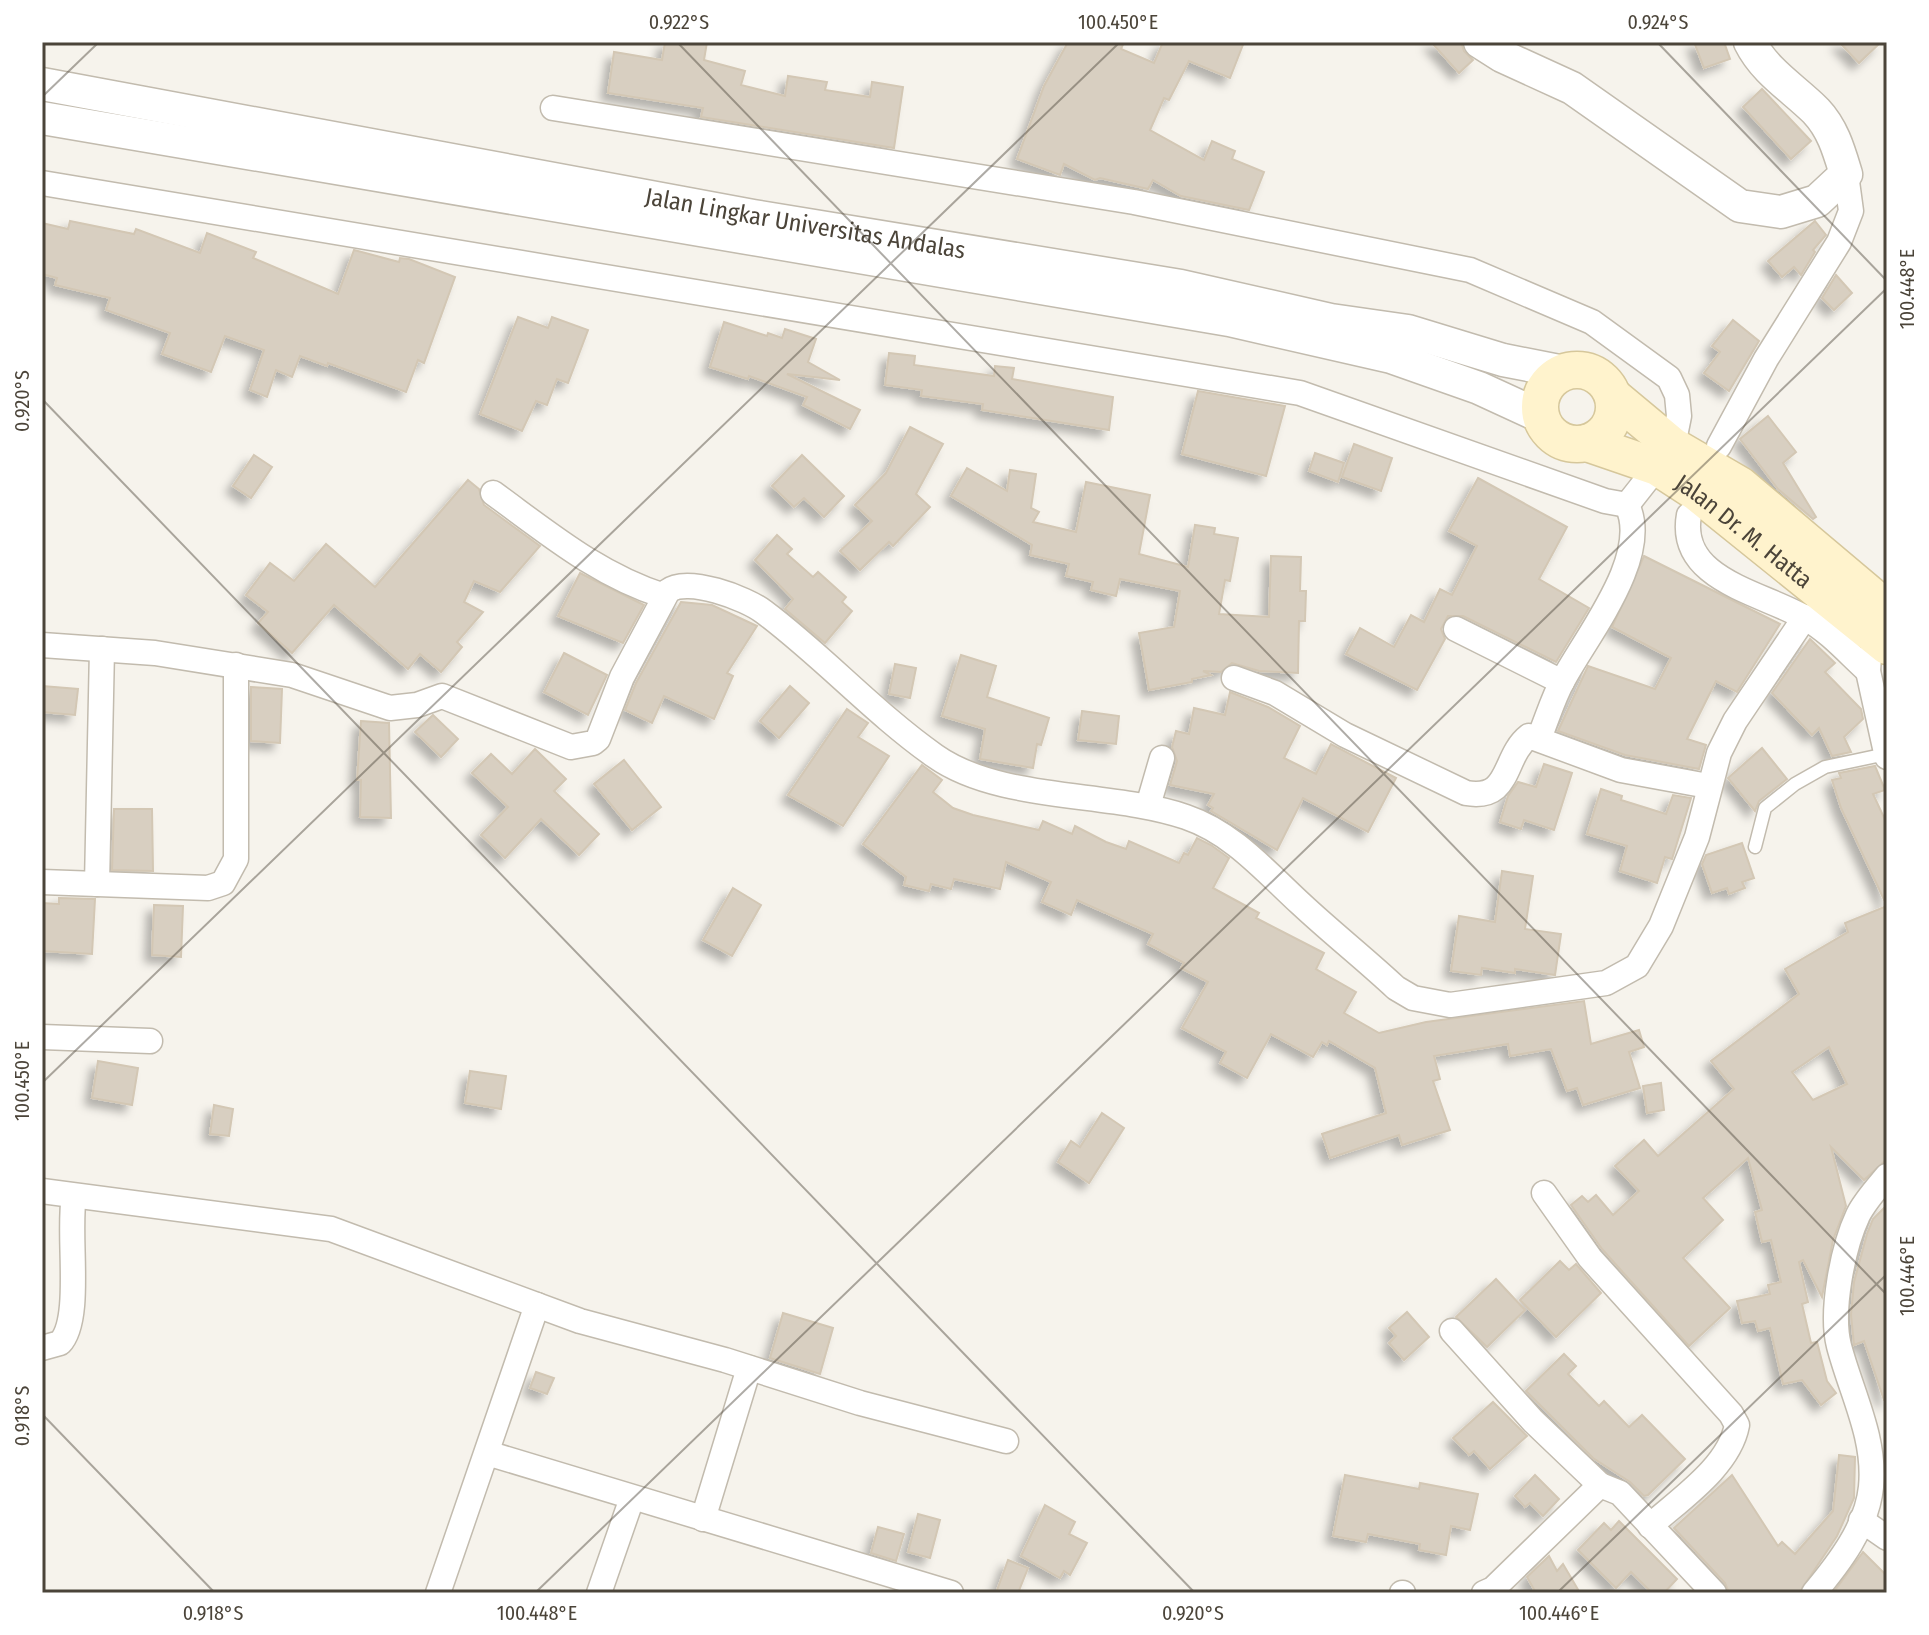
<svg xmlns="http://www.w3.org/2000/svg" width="1929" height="1635" font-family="'Fira Sans Condensed',sans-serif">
<defs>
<filter id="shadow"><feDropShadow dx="-7" dy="7" stdDeviation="4" flood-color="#0004"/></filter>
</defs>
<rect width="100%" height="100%" fill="#f6f3ec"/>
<!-- building -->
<g fill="#d8cfc1" stroke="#d3c7b4" stroke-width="2" fill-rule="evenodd" filter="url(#shadow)">
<polygon points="665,42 707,42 704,60 745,71 741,85 785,96 788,76 827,82 825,90 870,97 872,82 903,87 894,148 701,117 703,108 608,93 614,52 662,60"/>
<polygon points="1068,42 1124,42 1121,49 1154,63 1163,42 1244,42 1230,78 1189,61 1169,100 1164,98 1150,130 1204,160 1212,141 1235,151 1232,159 1264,172 1249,210 1181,196 1153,180 1148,189 1100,178 1095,180 1064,164 1060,175 1017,159 1044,86"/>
<polygon points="1431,42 1461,42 1464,51 1473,60 1459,73"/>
<polygon points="1694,42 1724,42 1730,59 1704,68"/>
<polygon points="1839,42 1881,42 1859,63"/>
<polygon points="1762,89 1811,141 1791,159 1743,107"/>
<polygon points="70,221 134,234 136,229 200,253 207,233 256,252 253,258 338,294 354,250 399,262 400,258 409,259 455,277 424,363 418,360 406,392 328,363 327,366 300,356 292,377 276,370 267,397 250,390 264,350 225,336 211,372 162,354 170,333 106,310 110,298 55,285 57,278 42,274 42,223 68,229"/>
<polygon points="1815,221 1826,235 1813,250 1815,252 1801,275 1794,267 1782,277 1768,261"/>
<polygon points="1836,275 1852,293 1834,310 1822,298"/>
<polygon points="518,317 548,328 552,317 588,330 568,383 557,379 547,405 536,401 522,431 480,414"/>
<polygon points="1733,320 1759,341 1729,391 1704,373 1720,352 1712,346"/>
<polygon points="724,322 767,336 768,333 782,338 785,329 816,339 808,362 840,380 787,374 860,410 850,429 803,405 807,397 749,376 748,379 710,367"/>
<polygon points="889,353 915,356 914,365 994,376 995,366 1014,368 1012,379 1113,397 1109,430 982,410 983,404 921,396 922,390 885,385"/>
<polygon points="1198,391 1285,406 1266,476 1182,454"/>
<polygon points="1768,416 1796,452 1783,463 1816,517 1813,519 1778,489 1740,439"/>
<polygon points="910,427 943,444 916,494 930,507 893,546 889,542 860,570 840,551 872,521 855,505 886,473"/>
<polygon points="1354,444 1392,458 1381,491 1342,477"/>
<polygon points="1315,453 1344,463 1338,482 1309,471"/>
<polygon points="254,455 272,467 251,498 233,486"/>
<polygon points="802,455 844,496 824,517 804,498 794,507 772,486"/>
<polygon points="967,468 1007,491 1010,470 1036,474 1031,508 1039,512 1033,522 1076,532 1086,482 1150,495 1139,554 1188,567 1195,525 1215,528 1214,534 1238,538 1230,581 1225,580 1219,614 1269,617 1271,556 1301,557 1300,591 1306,591 1305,621 1299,621 1298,673 1259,671 1232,663 1221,672 1203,671 1211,675 1192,679 1192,682 1149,690 1139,633 1174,627 1180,591 1120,579 1116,596 1091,590 1093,582 1066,576 1069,564 1030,555 1032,545 951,496"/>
<polygon points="1478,478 1567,527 1539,579 1589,608 1556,662 1463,616 1448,616 1441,629 1445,639 1417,690 1346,654 1360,628 1394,647 1411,615 1424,622 1440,589 1452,595 1477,546 1449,531"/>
<polygon points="468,480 479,489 484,505 540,546 500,592 474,581 464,602 483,612 457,642 462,647 441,672 420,654 408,669 334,605 292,653 258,623 268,612 246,595 270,563 294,581 326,544 375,587"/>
<polygon points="777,535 792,549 787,554 813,577 818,572 846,597 842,602 852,611 825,643 785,609 793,599 755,560"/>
<polygon points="1644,556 1780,624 1737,692 1716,681 1687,739 1706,745 1699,769 1625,755 1558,731 1588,666 1655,689 1671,658 1612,627"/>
<polygon points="580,573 644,605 623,643 558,616"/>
<polygon points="681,602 712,605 757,626 727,673 733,676 714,719 664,696 652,723 625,710 636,683"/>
<polygon points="1810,639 1835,663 1825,672 1861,709 1863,719 1844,737 1851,752 1832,756 1819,728 1812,735 1772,693"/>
<polygon points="564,653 607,675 588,715 544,692"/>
<polygon points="961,655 996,666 987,697 1049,718 1041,745 1037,744 1033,768 980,759 985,729 942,716"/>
<polygon points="895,664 916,668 910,698 889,694"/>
<polygon points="42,686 78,689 75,715 42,712"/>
<polygon points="790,686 809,703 779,738 760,721"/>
<polygon points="251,687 282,689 280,743 251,741"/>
<polygon points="1230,692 1268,707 1300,726 1284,758 1316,774 1331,744 1396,778 1368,832 1303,798 1277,850 1211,811 1213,808 1208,805 1214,794 1170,785 1177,761 1172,747 1176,731 1189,734 1194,708 1225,715"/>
<polygon points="847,709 868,723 858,737 889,756 843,826 788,795"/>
<polygon points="1082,711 1119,716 1116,744 1078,740"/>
<polygon points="433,715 458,739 441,757 415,732"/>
<polygon points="361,721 389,723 391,818 360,817 361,780 357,780"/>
<polygon points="1762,748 1787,779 1759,801 1755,811 1728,778"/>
<polygon points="535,749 566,779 554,791 599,834 579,855 541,819 505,858 481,835 508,807 472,773 491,754 512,774"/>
<polygon points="624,760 661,807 632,830 594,784"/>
<polygon points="1544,764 1572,773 1554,830 1524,820 1521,829 1500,822 1508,796 1518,782 1536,787"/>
<polygon points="922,765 942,780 933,792 953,808 973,815 1039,830 1043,821 1072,834 1075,826 1106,842 1126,849 1129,841 1179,863 1184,853 1188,855 1197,838 1211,845 1229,858 1213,888 1259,913 1256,918 1324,953 1316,969 1356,992 1344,1013 1379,1033 1426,1022 1584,1001 1591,1044 1639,1030 1644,1047 1629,1052 1640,1088 1583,1105 1577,1088 1567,1091 1551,1049 1510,1056 1508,1044 1434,1056 1440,1079 1433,1081 1450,1130 1402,1145 1399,1135 1330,1158 1322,1134 1386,1113 1375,1068 1329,1041 1327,1045 1322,1042 1313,1057 1271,1034 1247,1078 1220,1063 1226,1052 1182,1028 1208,982 1181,968 1184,963 1148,944 1153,934 1077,900 1071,915 1042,902 1051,882 1006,862 1000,889 954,879 951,889 931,884 929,891 904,885 906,877 863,844"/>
<path d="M1875 766 1885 790 1873 794 1887 824V1159L1864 1180 1831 1147 1846 1206 1833 1240 1822 1297 1803 1260 1799 1262 1808 1302 1802 1304 1811 1343 1817 1342 1827 1381 1836 1393 1821 1405 1802 1380 1783 1384 1770 1328 1758 1331 1755 1321 1742 1323 1737 1301 1770 1294 1768 1285 1781 1282 1771 1240 1762 1242 1755 1212 1762 1210 1748 1158 1703 1198 1723 1220 1683 1258 1730 1308 1689 1346 1602 1249 1571 1205 1582 1196 1588 1202 1596 1195 1613 1215 1639 1191 1615 1166 1644 1140 1658 1156 1734 1089 1711 1061 1799 994 1785 969 1848 932 1845 923 1887 906 1841 808 1832 780 1841 778 1839 773ZM1829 1047 1847 1084 1813 1100 1792 1072Z"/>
<polygon points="1601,789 1622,796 1621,800 1666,814 1673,795 1691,798 1672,859 1665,857 1657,883 1620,871 1627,846 1587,834"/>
<polygon points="114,809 152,809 153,871 112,870"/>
<polygon points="1742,843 1754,878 1742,882 1745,888 1729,894 1727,888 1712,893 1702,864 1706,855"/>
<polygon points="1502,871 1533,876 1525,929 1561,934 1555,975 1515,969 1515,973 1482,968 1481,975 1451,971 1459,916 1495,922"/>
<polygon points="733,888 761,905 732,956 703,940"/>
<polygon points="59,898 95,899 92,954 42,951 42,903 59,904"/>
<polygon points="154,905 183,906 181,957 152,955"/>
<polygon points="98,1061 138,1068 132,1105 92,1098"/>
<polygon points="470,1071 506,1076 501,1109 465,1103"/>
<polygon points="1661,1083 1664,1110 1647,1113 1643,1086"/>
<polygon points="214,1105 233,1109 229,1136 210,1134"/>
<polygon points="1102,1113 1124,1128 1089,1183 1058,1162 1071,1141 1080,1147"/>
<polygon points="1887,1205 1887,1400 1884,1400 1864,1341 1854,1345 1851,1315 1854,1282 1867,1234 1873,1219"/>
<polygon points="1560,1261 1569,1270 1576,1264 1601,1293 1556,1337 1520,1300"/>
<polygon points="1496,1279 1525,1310 1487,1347 1456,1317"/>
<polygon points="1407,1312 1429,1337 1404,1360 1389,1343 1396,1336 1389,1328"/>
<polygon points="783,1313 833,1328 820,1374 770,1358"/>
<polygon points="1564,1354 1576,1366 1568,1374 1599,1406 1604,1401 1629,1427 1642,1415 1685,1459 1648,1495 1644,1496 1630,1482 1593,1458 1526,1391"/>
<polygon points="536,1372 554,1378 547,1394 530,1388"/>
<polygon points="1493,1402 1527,1436 1490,1469 1474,1451 1469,1455 1453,1438"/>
<polygon points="1839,1455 1855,1457 1854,1498 1837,1536 1799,1593 1729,1593 1725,1583 1674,1528 1732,1475 1778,1546 1782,1542 1795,1554 1833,1511"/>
<polygon points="1345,1475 1419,1489 1420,1483 1478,1494 1470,1530 1451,1526 1446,1555 1419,1550 1420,1544 1368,1534 1366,1542 1333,1536"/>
<polygon points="1535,1475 1559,1499 1543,1516 1530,1503 1525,1507 1515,1496"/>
<polygon points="1045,1505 1075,1522 1069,1534 1087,1543 1070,1575 1064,1571 1060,1578 1021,1556"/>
<polygon points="918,1514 940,1520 930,1558 908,1552"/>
<polygon points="1619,1521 1677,1579 1664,1593 1652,1593 1631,1572 1616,1588 1578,1550 1604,1523 1611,1530"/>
<polygon points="878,1527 904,1534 896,1561 871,1553"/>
<polygon points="1863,1552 1887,1576 1887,1593 1833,1593"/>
<polygon points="1549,1556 1557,1571 1563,1564 1580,1593 1536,1593 1527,1577"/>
<polygon points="1008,1560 1028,1568 1018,1593 996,1593"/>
</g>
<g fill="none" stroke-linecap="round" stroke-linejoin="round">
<defs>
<polyline id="service" points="1755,847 1765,808 1795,784 1825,767 1886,754"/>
<g id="minor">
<polyline points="553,108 1134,202 1470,270 1592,322 1669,378 1677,395 1679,416 1673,446"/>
<polyline points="42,183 1300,393 1605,501 1627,505 1657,467"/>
<polyline points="1719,446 1766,359 1839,242 1851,211 1846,174"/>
<path d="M493 493C548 533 598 575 664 596"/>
<path d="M1689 515C1677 581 1765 593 1807 619 1830 632 1848 653 1868 671"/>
<polyline points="1456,629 1562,682"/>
<path d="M42 645 155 653 292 675 390 708 417 705 442 696 571 747 593 743 598 739 622 677 668 591C687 576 746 598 764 612 824 657 874 713 935 756 1000 802 1110 791 1186 817 1233 833 1265 871 1301 904 1332 933 1365 959 1396 988L1413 998 1450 1005 1606 983 1637 966 1661 926 1697 837 1719 753 1735 721 1805 617"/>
<polyline points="1869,657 1868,671 1887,757"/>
<path d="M1234 678 1275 693 1345 735 1466 793C1512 801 1502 757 1529 736L1621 770 1708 786"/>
<path d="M1539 738C1547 719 1553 698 1563 680 1587 635 1652 556 1627 505"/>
<polyline points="1148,806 1162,758"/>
<polyline points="42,882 208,888 223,883 236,859 236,665"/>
<polyline points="97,884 102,649"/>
<polyline points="42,1037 150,1041"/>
<polyline points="42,1191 331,1229 580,1321 725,1360 860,1403 1006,1441"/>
<path d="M1544 1193 1590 1258 1731 1414 1737 1425C1729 1467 1680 1499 1650 1526"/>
<polyline points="1452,1331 1533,1421 1600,1485"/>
<path d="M42 1348 60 1343C83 1319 67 1233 74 1196"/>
<polyline points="487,1453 951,1593"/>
<polyline points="703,1519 749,1368"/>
<polyline points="1861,1520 1887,1538"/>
<polyline points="438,1593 537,1305"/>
<polyline points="599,1593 632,1498"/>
<polyline points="1402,1593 1403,1593"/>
<polyline points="1484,1593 1493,1589 1600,1485 1620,1493 1714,1593"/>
<path d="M1814 1593C1839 1563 1867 1527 1871 1487 1876 1438 1851 1392 1839 1346 1830 1311 1843 1247 1858 1215 1865 1201 1877 1188 1887 1176"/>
</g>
<g id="tertiary">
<path d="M1480 42 1502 56 1572 88 1740 206 1781 212 1817 201 1846 174C1839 151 1833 129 1816 111 1793 88 1765 72 1750 42"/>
<path id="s1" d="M42 84 753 216 1181 286 1331 320 1408 331 1503 360 1564 372"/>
<polyline points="42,118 1229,320 1391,357 1479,388 1542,417"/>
</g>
<g id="secondary">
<circle cx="1577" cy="407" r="37"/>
<polyline points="1613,396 1673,446 1740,485 1887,609"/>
<path id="s2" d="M1587 443 1657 467 1697 493 1887 646"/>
</g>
</defs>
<!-- service casing -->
<use href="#service" stroke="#c2bbae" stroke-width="15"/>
<!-- minor casing -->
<use href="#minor" stroke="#c2bbae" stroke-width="27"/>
<!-- tertiary casing -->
<use href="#tertiary" stroke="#c2bbae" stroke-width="35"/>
<!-- secondary casing -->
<use href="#secondary" stroke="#d6c79b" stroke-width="39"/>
<!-- service -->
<use href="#service" stroke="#fff" stroke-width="12"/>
<!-- minor -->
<use href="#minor" stroke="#fff" stroke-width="24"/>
<!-- tertiary -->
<use href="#tertiary" stroke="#fff" stroke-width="32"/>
<!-- secondary -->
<use href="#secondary" stroke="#fff3cd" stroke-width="36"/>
</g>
<!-- ticks -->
<path fill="none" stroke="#4b4439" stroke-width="2" stroke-opacity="0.45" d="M677 42 1887 1295M1657 42 1887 281M42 97 99 42M42 399 1195 1593M42 1083 1120 42M42 1414 215 1593M535 1593 1887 288M1557 1593 1887 1274"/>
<g text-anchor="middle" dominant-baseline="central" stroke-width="6" stroke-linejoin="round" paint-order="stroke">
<!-- street labels -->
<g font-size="24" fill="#4b4439" stroke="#fff">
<text stroke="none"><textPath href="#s1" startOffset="776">Jalan Lingkar Universitas Andalas</textPath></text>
<text stroke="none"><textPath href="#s2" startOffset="182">Jalan Dr. M. Hatta</textPath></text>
</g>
</g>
<!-- border -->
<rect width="1929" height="1635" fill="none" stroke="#ffffff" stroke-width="88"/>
<rect x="44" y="44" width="1841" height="1547" fill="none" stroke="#4b4439" stroke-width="3"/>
<g font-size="20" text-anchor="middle" fill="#4b4439">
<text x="679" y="29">0.922°S</text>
<text x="1118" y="29">100.450°E</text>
<text x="1658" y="29">0.924°S</text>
<text transform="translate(1907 289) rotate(-90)" y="7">100.448°E</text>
<text transform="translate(22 401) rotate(-90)" y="7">0.920°S</text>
<text transform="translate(22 1081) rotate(-90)" y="7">100.450°E</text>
<text transform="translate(1907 1276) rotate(-90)" y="7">100.446°E</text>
<text transform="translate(22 1416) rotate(-90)" y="7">0.918°S</text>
<text x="213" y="1620">0.918°S</text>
<text x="537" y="1620">100.448°E</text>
<text x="1193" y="1620">0.920°S</text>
<text x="1559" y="1620">100.446°E</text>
</g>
</svg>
